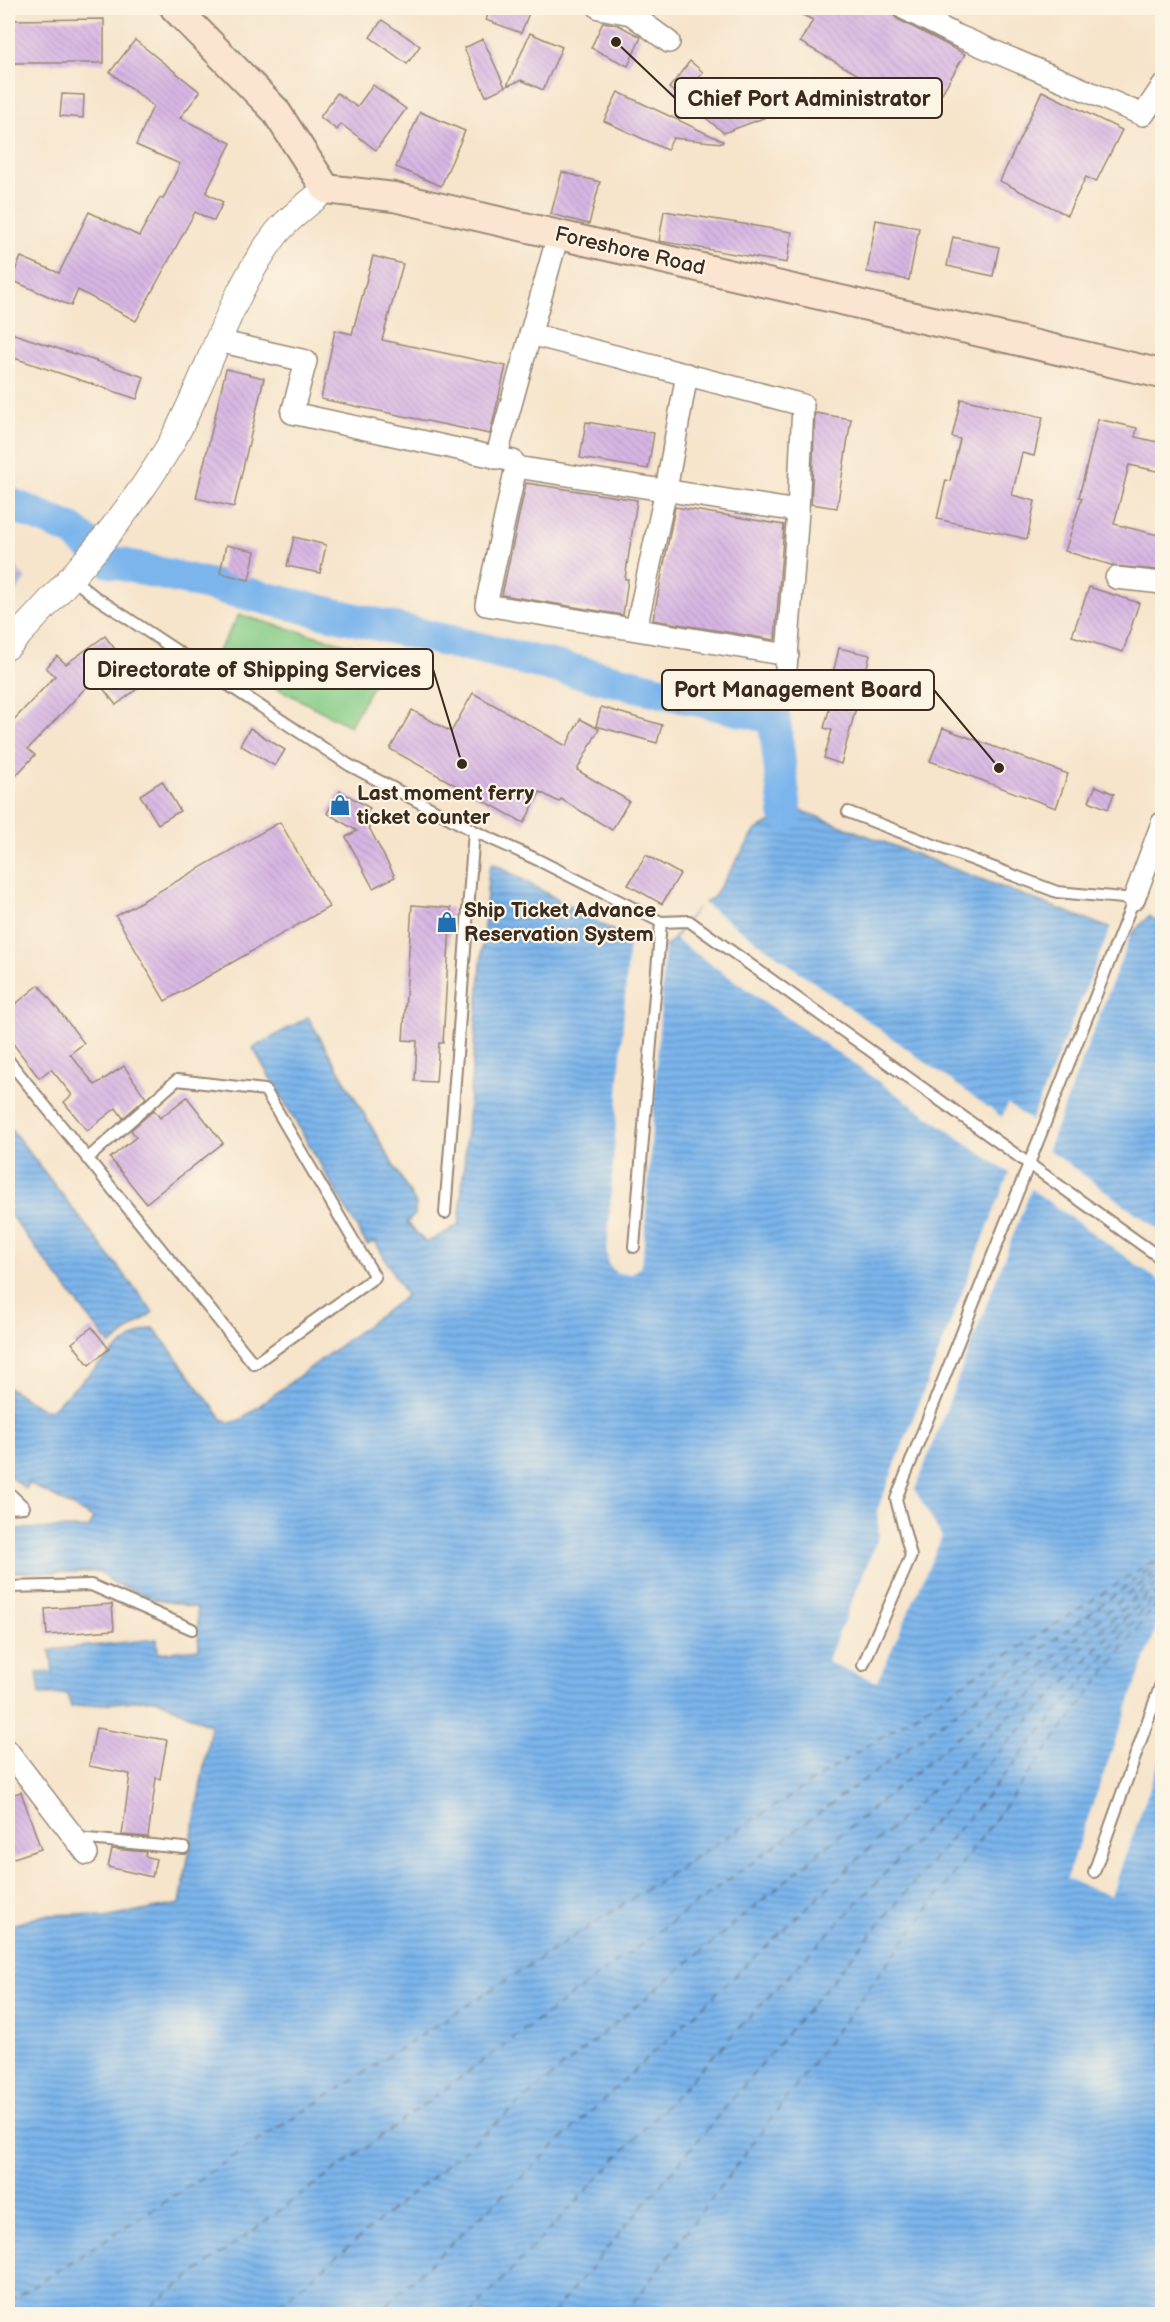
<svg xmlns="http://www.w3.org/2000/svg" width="1170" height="2322" font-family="'Balsamiq Sans',sans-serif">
<defs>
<pattern id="industrial-furrows" width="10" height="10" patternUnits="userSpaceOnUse" patternTransform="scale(1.5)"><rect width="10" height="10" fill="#c0c2dd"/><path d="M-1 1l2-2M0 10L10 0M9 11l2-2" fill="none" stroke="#a6a7bd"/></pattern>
<pattern id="water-rules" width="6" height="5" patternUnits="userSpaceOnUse" patternTransform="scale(1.5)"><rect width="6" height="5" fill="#7bb5ec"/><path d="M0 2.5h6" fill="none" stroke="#6693bf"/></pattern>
<pattern id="building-back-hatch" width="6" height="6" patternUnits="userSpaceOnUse" patternTransform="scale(1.5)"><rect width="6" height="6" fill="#d7b5e4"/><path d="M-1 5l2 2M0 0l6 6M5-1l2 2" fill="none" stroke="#b99cc3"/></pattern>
</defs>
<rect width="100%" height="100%" fill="#fcf5e5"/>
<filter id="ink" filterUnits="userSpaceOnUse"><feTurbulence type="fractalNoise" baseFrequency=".0167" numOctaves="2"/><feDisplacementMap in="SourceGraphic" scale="12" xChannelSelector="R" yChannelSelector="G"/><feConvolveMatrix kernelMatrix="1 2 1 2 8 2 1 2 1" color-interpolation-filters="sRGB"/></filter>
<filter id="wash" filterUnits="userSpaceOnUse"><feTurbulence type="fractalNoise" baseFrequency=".008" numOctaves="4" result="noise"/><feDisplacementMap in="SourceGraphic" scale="24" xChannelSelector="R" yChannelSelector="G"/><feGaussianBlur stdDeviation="1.35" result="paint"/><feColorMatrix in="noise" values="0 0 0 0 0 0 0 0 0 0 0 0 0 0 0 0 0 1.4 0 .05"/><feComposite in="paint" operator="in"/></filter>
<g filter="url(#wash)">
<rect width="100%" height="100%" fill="#f6e4cb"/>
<!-- industrial -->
<polygon fill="url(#industrial-furrows)" points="8,554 26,580 8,602"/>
<!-- green -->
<polygon fill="#85cc87" stroke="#607b52" stroke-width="1.5" points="239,615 389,656 350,726 215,656"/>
<!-- water -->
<g fill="url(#water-rules)" stroke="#5b7085" stroke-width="1.5">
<path d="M797 809 1130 936 1149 916 1162 925V2314H8V1926L45 1915 78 1914 104 1918 180 1904 211 1726 156 1699 71 1707 67 1694 40 1695 37 1673 53 1672 50 1650 157 1639 158 1653 199 1649 197 1608 151 1598 114 1583 99 1572H8V1529L89 1528 93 1518 29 1483 26 1489 8 1475V1387L43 1410H50C75 1390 126 1333 154 1328L222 1419 230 1423 240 1420 406 1296 375 1241 367 1245 253 1048 308 1017 416 1204 415 1215 407 1222 426 1243 459 1225 489 869 493 863 629 940 665 947C682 933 692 906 713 898L756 830Z"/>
<polygon points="8,1125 153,1312 110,1345 8,1212"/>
</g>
<!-- pier -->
<g fill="#f6e4cb">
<polygon points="702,902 1002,1117 1008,1104 1031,1121 1111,927 1130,936 1048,1149 1162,1232 1162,1283 1031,1189 915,1490 942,1537 877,1682 827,1662 879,1536 877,1511 1009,1173 675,939"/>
<polygon points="629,940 665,947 643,1256 640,1268 631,1274 616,1273 608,1264 607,1252"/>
<polygon points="1162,1612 1162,1754 1111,1896 1066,1879"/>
</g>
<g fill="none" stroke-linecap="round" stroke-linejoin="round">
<!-- river -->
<polyline stroke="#7bb5ec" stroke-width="33" points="8,503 72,530 108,561 774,718 786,815"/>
<!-- ferry -->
<g stroke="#4e545c" stroke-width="1.5" stroke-dasharray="8 6" stroke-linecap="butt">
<polyline points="8,2303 1162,1555"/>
<polyline points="140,2314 1162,1560"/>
<polyline points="268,2314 1162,1566"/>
<polyline points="377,2314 1162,1572"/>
<polyline points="470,2314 1162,1579"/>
<polyline points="552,2314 1162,1587"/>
<polyline points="625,2314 1162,1596"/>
</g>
</g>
<g id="blocks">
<!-- building -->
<g fill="url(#building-back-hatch)">
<polygon points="490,8 531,8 521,33 486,20"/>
<polygon points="788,8 883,8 891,12 897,19 965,54 929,115 800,42 813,20"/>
<polygon points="104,19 104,63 8,63 8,20"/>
<polygon points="382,20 420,46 407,64 370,37"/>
<polygon points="603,22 618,25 641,37 628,66 591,48"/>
<polygon points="530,33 562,47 543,90 521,80 507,86"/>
<polygon points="483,39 505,87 486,96 464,48"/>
<polygon points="135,40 200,92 180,118 231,143 206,193 223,202 214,221 195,212 136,321 78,290 71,306 11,280 21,257 59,273 89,212 139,236 160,198 163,199 180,164 136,145 153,106 110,72"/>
<polygon points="690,61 703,72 682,98 669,88"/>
<polygon points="744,83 757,116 766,117 724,133 695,109 731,113 722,92"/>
<polygon points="373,85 406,109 376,150 341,124 337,130 320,117 337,93 357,107"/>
<polygon points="1042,91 1122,130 1096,182 1086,177 1067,215 1000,181"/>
<polygon points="618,92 723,141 722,143 673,138 667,150 604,121"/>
<polygon points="62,94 84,95 83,118 60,116"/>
<polygon points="420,112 465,131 441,186 396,167"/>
<polygon points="562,172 600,182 589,224 551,214"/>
<polygon points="664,211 792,232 787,263 659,241"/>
<polygon points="876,220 919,228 909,280 867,272"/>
<polygon points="953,237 999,247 993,276 947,266"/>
<polygon points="373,256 403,264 382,340 506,366 490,434 321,399 335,330 352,334"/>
<polygon points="8,332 144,377 137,399 8,356"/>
<polygon points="226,369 264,378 234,507 196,498"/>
<polygon points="961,399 1043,417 1034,456 1022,453 1012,495 1035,501 1027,539 937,519 946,480 950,481 960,439 952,437"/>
<polygon points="815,413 851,419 837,508 811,504"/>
<polygon points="1098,419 1137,428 1135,437 1162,443 1162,472 1129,465 1114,524 1162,536 1162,546 1157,570 1114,566 1065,551 1082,498 1079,497"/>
<polygon points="586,422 654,433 648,469 580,458"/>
<polygon points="526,483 637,500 625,579 628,579 623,615 502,595"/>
<polygon points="675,507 784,525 775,640 653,620"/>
<polygon points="294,537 326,545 320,573 287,566"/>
<polygon points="226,545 255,551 249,580 220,573"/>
<polygon points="1089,587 1139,603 1123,652 1072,636"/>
<polygon points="105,636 142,685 116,705 95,678 28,749 35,755 8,784 8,726 55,676 46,668 57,656 66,664"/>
<polygon points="839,648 870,655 841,764 824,758 832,730 824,728 833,696 828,694"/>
<polygon points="473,693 566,746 580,719 599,729 577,770 629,801 612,830 561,799 559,802 540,792 524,823 390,749 412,710 451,732"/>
<polygon points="601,707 662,725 657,743 596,726"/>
<polygon points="250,728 285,750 275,766 240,745"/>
<polygon points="943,728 1068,774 1056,808 930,761"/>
<polygon points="162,781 180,811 158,824 140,795"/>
<polygon points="1096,786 1114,794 1108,809 1089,801"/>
<polygon points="340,791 370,808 364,818 395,877 373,888 346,837 357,831 327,813"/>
<polygon points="280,822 329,907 165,1001 116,916"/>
<polygon points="646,855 680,874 662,904 628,885"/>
<polygon points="412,905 451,908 443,1043 439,1043 436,1082 415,1081 417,1041 403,1040"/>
<polygon points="39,985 84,1043 70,1054 95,1085 124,1066 146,1098 123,1118 116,1108 87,1131 64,1102 72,1095 51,1069 39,1078 8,1037 8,1010"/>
<polygon points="187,1097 223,1143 146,1203 110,1158 136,1137 131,1130 154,1110 160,1118"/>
<polygon points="92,1327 109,1349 89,1365 72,1343"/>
<polygon points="112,1604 114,1630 47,1635 45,1609"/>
<polygon points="96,1728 167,1740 160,1779 156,1778 148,1837 122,1835 130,1774 89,1766"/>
<polygon points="21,1792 41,1849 8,1860 8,1796"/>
<polygon points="112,1849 146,1852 145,1856 156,1859 152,1877 108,1867"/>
</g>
</g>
</g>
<g filter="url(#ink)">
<use href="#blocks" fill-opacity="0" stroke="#988774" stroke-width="1.5"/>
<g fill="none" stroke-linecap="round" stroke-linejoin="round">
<defs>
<g id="service">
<polyline points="73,579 94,596 349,765 474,831 536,859 661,922 689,921 1162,1259"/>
<polyline points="848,812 1057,892 1134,899 896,1499 911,1556 863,1665"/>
<polyline points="8,1060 254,1364 375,1277 265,1090 177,1080 87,1159"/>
<polyline points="445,1213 474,831"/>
<polyline points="634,1247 661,922"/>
<polyline points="8,1492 24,1507 8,1508"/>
<polyline points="8,1587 91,1585 192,1629"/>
<polyline points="77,1838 184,1848"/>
<polyline points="1094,1872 1162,1681"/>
</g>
<g id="minor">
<polyline points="599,8 631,14 669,42"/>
<polyline points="903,8 956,35 1143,115 1162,87"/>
<polyline points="530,334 803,405 798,511 786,669"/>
<polyline points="218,341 306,361 292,413 513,461 516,467 798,511"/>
<polyline points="496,458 558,235"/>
<polyline points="516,467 486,605 788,655"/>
<polyline points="1116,578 1162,583"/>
<polyline points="636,629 666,490 687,374"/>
<polyline points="1134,899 1162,823"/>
<polyline points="8,1751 87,1854"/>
</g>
<path id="tertiary" d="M8 646C67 584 126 520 170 445 209 377 227 297 276 234 289 217 310 203 326 189"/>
<polyline id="secondary" points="175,8 275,110 326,189 394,197 1162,374"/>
</defs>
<!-- service casing -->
<use href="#service" stroke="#988774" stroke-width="14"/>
<!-- minor casing -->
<use href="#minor" stroke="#988774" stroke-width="24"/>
<!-- tertiary casing -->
<use href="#tertiary" stroke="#988774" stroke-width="28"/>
<!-- secondary casing -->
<use href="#secondary" stroke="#988774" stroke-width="32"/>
<!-- service -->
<use href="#service" stroke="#fff" stroke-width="10"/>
<!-- minor -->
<use href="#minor" stroke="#fff" stroke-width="21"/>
<!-- tertiary -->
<use href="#tertiary" stroke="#fff" stroke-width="26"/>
<!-- secondary -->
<use href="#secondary" stroke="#fce5d0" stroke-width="28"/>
</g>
</g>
<!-- icons -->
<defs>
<symbol id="shop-bare" viewBox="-9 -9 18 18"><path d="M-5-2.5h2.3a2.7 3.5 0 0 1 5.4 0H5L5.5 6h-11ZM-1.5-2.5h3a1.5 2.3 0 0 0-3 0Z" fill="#1f6fb2" stroke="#fcf5e5" stroke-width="2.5" paint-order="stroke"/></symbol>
</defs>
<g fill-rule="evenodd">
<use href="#shop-bare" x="325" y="790" width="30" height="30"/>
<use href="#shop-bare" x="432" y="907" width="30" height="30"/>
</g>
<g text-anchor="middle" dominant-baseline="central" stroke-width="4.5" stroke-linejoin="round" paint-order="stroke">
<!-- street labels -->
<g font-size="21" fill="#3b2a1e" stroke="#fcf5e5">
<text transform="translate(630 251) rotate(13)">Foreshore Road</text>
</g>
<!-- poi labels -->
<g font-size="21" font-weight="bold" fill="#3b2a1e" stroke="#fcf5e5" text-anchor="start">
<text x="357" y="793">Last moment ferry<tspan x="357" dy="24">ticket counter</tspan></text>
<text x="464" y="910">Ship Ticket Advance<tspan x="464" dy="24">Reservation System</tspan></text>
</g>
</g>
<!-- callouts -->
<path fill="none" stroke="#3b2a1e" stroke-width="2" d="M616 42L675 98M462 764L433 669M999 768L934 690"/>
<g fill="#3b2a1e" stroke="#fcf5e5" stroke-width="2">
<circle cx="616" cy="42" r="6"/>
<circle cx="462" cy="764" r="6"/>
<circle cx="999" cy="768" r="6"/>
</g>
<g fill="#fcf5e5" stroke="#3b2a1e" stroke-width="2">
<rect x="675" y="78" width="267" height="40" rx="6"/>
<rect x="84" y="649" width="349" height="40" rx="6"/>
<rect x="662" y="670" width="272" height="40" rx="6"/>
</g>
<g font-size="22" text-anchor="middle" font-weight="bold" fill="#3b2a1e">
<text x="809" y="106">Chief Port Administrator</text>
<text x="259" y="677">Directorate of Shipping Services</text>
<text x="798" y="697">Port Management Board</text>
</g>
<!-- margin -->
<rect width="1170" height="2322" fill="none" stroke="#fcf5e5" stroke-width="30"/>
</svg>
